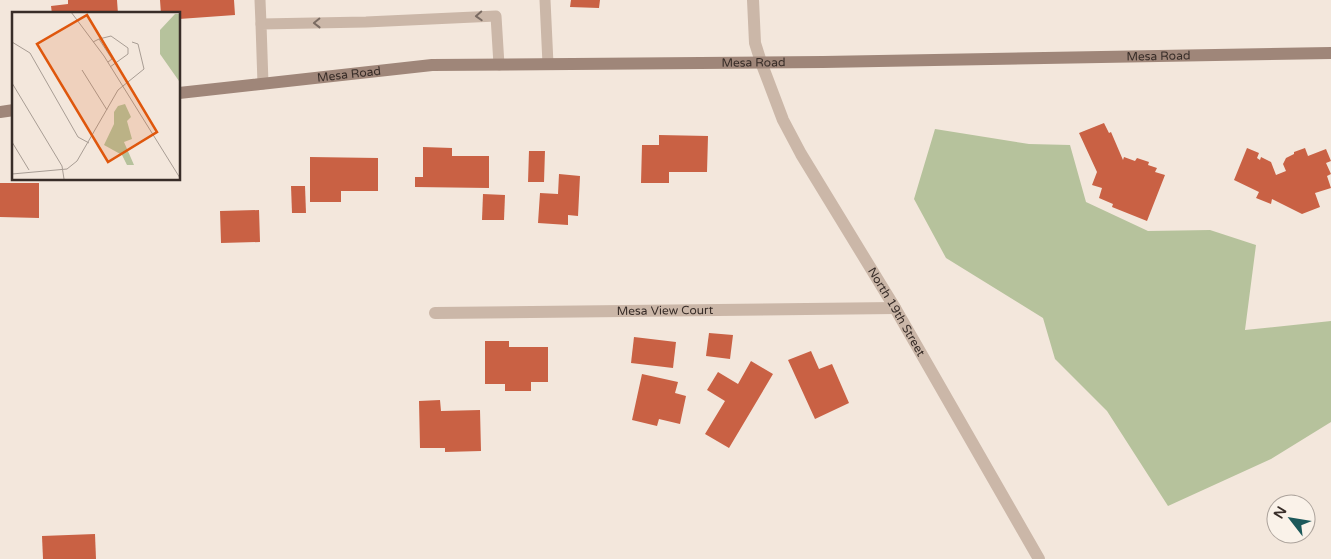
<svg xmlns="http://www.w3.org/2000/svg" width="1331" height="559" font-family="'Varela Round',sans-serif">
<rect width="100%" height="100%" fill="#f3e7dc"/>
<!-- green -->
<polygon fill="#b6c29c" points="935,129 1029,144 1070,145 1086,202 1148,231 1210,230 1256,245 1245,330 1331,321 1331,422 1271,459 1168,506 1107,411 1055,359 1043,318 946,258 914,199"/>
<!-- building -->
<g fill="#c96144">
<polygon points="68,0 117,0 118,14 52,14 51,6 68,4"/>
<polygon points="160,0 234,0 235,15 179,19 179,14 161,14"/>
<polygon points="571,0 600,0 599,8 570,7"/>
<polygon points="1104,123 1109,133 1111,132 1123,160 1124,157 1135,161 1137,158 1149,162 1148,165 1157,168 1155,172 1165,175 1147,221 1112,207 1113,204 1099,198 1102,188 1092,185 1097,172 1079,133"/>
<polygon points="659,135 708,136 707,172 669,172 669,183 641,183 642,145 659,145"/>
<polygon points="423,147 452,148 452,156 489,156 489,188 415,187 415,177 423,177"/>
<polygon points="1247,148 1259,153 1257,158 1260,160 1261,157 1271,162 1276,175 1286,171 1283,164 1286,158 1294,154 1294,152 1305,148 1308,156 1326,149 1331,161 1326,163 1331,174 1327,176 1331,188 1315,193 1320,207 1302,214 1272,199 1271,204 1256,198 1259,192 1234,180"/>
<polygon points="529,151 545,151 544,182 528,182"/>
<polygon points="310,157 378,158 378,191 341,191 341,202 310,202"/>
<polygon points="559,174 580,176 578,216 568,215 568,225 538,223 540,193 558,194"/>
<polygon points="0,183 39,183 39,218 0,217"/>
<polygon points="291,186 305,186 306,213 292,213"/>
<polygon points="483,194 505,195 504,220 482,220"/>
<polygon points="259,210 260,242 221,243 220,211"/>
<polygon points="709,333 733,335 730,359 706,356"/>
<polygon points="634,337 676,342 673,368 631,363"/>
<polygon points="485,341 509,341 509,347 548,347 548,382 531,382 531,391 505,391 505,384 485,384"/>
<polygon points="811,351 819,369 832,364 849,403 815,419 788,360"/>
<polygon points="751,361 773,374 729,448 705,434 725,401 707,390 718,372 738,384"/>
<polygon points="642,374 678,382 675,393 686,396 680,424 659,419 657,426 632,420"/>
<polygon points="440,400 441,411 480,410 481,451 445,452 445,448 420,448 419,401"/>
<polygon points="95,534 96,559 43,559 42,536"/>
</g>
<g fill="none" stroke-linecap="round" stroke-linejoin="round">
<!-- service -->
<g stroke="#cbb7a8" stroke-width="11">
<polyline points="260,0 261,24"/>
<polyline points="545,0 548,64"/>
<polyline points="263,84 261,24 366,22 496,16 499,65"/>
</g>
<!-- minor -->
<g stroke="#cbb7a8" stroke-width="12">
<polyline points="753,0 755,43 761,62"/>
<path id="s1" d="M435 313 895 308"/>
</g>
<!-- tertiary -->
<path stroke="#cbb7a8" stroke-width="12" id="s2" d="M761 62 783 120 801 154 895 308 1039 559"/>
<!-- secondary -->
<g stroke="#9f8679" stroke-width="12">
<path id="s3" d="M179 93 432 65 823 62 1331 53"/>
<polyline points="0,112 14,110"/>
</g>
</g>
<!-- one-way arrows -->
<defs><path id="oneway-chevron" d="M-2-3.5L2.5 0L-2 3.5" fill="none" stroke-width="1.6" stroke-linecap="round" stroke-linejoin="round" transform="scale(1.25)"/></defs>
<g stroke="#7a6b62">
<use href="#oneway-chevron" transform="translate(479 16) rotate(177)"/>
<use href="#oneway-chevron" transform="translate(317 23) rotate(179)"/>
</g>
<g text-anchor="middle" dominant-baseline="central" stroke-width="4" stroke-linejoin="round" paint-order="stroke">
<!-- street labels -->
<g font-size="12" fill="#382d28" stroke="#faf2e9">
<text stroke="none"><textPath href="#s3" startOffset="981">Mesa Road</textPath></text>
<text stroke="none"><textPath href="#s3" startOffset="576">Mesa Road</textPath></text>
<text stroke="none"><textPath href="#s3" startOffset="171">Mesa Road</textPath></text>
<text stroke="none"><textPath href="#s1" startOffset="230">Mesa View Court</textPath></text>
<text stroke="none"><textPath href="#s2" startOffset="285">North 19th Street</textPath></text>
</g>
</g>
<!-- overview -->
<g transform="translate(12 12)">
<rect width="168" height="168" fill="#f3e7dc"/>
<path d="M163 2H167V69L148 42V18ZM113 92 119 105 115 109 120 127 112 130 122 153H115L110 143 92 133 102 112V100L106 94Z" fill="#b6c29c"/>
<path fill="none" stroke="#a89d94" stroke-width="1" d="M59 0 92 44 168 166M87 27 99 24 116 36V42L98 55M0 30 18 41 66 125 77 131M81 30 87 27 100 47 96 50M70 58 95 98M0 71 50 154 52 167M0 130 17 158M0 162 55 157 65 149 106 78 132 57 126 32 120 30"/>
<path fill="#df570d" fill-opacity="0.15" stroke="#df570d" stroke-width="2.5" d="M75 3 145 120 96 150 25 32Z"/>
<rect width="168" height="168" fill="none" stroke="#382d28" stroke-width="2.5"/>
</g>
<!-- north arrow -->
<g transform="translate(1291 519) rotate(301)"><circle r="24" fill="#faf2e9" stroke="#aca39c"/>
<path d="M0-4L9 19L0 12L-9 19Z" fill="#1c585a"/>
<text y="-8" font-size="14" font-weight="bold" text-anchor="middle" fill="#382d28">N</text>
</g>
</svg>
